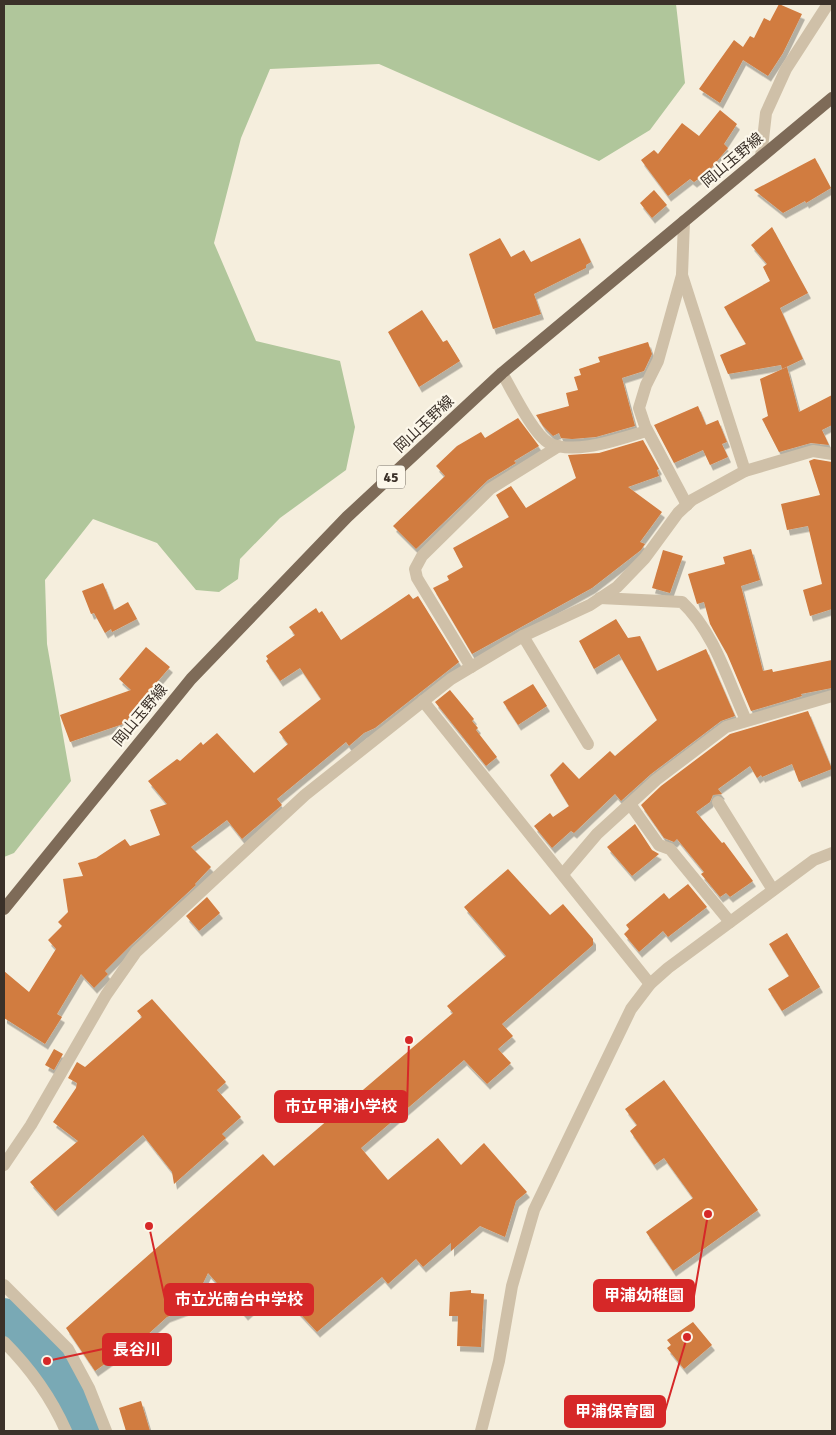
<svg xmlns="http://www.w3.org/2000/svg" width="836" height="1435" font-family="Signika,'Noto Sans JP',sans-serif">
<defs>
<filter id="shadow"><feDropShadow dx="3" dy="5.5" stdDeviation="0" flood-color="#0004"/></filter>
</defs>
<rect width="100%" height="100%" fill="#f5eedd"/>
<!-- green -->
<polygon fill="#b0c69b" points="4,4 676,4 685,83 650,130 599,161 379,64 270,69 241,138 214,243 256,341 340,361 355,427 346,470 280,518 240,559 238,579 219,592 196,590 157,543 93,519 45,580 47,644 71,781 14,853 4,857"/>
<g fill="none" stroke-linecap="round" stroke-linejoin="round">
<!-- river -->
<polyline stroke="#79a9b5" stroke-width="40" points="4,1318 47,1361 70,1399 85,1431"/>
</g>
<!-- building -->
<g fill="#d17b3f" filter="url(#shadow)">
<polygon points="779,4 802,14 783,53 768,76 743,60 720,103 699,89 734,40 743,47 750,36 754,38 764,18 770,21"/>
<polygon points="720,110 737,124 724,144 728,148 708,172 694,182 690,179 668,196 641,160 654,150 658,154 682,123 699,136"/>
<polygon points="815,158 831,188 806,203 805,201 783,213 754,190"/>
<polygon points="654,190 667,205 652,218 640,203"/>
<polygon points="772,227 808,293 780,308 803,359 782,369 781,365 728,374 720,355 746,344 724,307 770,281 763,267 767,264 751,245"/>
<polygon points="500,238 511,257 524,250 531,262 580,238 591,262 586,265 586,268 534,294 541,314 493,329 469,254"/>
<polygon points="422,310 443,342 447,340 460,361 419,387 388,332"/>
<polygon points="648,342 652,354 644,371 622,378 635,426 596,437 572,439 561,438 559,433 553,436 543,426 536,415 569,406 566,393 578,390 574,377 581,375 579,369 600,362 598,357"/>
<polygon points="787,367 799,412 832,395 832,425 822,430 829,445 811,443 779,452 762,419 768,416 760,379"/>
<polygon points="698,406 706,425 718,420 727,442 722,444 728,457 710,465 703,450 674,463 654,425"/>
<polygon points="518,418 539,446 514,461 516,463 488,480 416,549 393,526 445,476 436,466 457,446 481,432 485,438"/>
<polygon points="643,440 659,469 657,470 659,476 628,487 662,512 640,542 645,544 641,550 592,588 472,654 433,588 449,580 447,576 463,567 453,548 509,517 496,495 511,486 526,508 576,478 568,455 599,453"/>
<polygon points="814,459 832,462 832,609 810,616 803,590 822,584 808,526 787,530 781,504 820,495 809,461"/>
<polygon points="751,549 760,580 741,586 763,671 772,669 773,672 832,660 832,688 801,694 802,696 751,711 727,654 710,624 704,602 697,604 688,574 725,564 723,557"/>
<polygon points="663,550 683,556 670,593 652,588"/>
<polygon points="103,583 114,610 128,602 137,619 112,632 111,629 105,633 94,613 91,614 82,591"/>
<polygon points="409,594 413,599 418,596 459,662 375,728 364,733 349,746 346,742 277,799 282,805 242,839 227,820 191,847 211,867 195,884 196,885 130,946 105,971 108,974 94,988 81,974 57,1014 62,1017 45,1044 4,1018 4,971 29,992 56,949 48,940 62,926 58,922 68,912 63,879 83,876 78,863 96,858 125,839 130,846 160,835 150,810 167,804 148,781 177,759 180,761 201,742 203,745 217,733 254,773 288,744 279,732 321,699 300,668 280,681 266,661 268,659 266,656 295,635 289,627 316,608 319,613 322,611 341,640"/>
<polygon points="616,619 628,638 640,636 657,671 706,649 735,716 721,721 651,774 621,801 615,794 574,833 571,831 552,848 534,826 550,813 553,817 569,806 550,775 563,762 579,779 610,751 615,756 657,720 619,654 594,669 579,641"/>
<polygon points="146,647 170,667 133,710 126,723 70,742 60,715 131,690 119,679"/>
<polygon points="533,684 547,706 518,725 503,702"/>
<polygon points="450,690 474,719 472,721 478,728 476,730 497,757 486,766 435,702"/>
<polygon points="808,711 832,769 799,782 792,764 762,777 761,775 757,778 750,766 718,789 722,794 713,795 710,802 696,812 722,843 724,842 753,881 730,897 726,893 720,897 701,874 704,872 677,839 674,842 664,838 641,805 661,786 730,734"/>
<polygon points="635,824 652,850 659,854 632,876 607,847"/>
<polygon points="508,869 550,915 563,904 593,939 593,945 502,1024 513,1036 498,1049 511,1063 487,1084 464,1060 361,1148 388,1180 438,1138 461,1165 484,1143 527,1192 516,1201 505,1237 480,1226 451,1251 451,1243 423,1267 416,1259 388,1284 382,1277 317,1332 276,1288 245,1315 208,1273 191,1308 167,1317 123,1357 120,1353 95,1371 66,1328 263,1154 274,1166 453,1013 447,1006 506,956 464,907"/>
<polygon points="688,884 707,907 668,937 663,931 639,952 624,934 629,929 626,925 664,893 669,899"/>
<polygon points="207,897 220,913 199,931 186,916"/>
<polygon points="787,933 820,987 782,1011 768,989 789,976 769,944"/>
<polygon points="152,999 226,1082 217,1090 241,1117 222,1134 226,1138 174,1184 172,1172 143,1135 55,1211 30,1182 78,1141 53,1122 76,1088 77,1083 68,1078 77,1062 85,1067 142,1017 137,1011"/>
<polygon points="54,1049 63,1054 54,1070 45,1065"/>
<polygon points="664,1080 758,1210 673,1271 646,1232 693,1198 664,1158 654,1165 630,1131 637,1125 625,1109"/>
<polygon points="471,1290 471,1293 484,1294 481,1347 457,1346 458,1316 449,1316 450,1292"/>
<polygon points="693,1322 712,1345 684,1369 667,1348 671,1345 667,1340"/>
<polygon points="141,1401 150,1431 126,1431 119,1408"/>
</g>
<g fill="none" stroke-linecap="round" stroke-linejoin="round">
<!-- minor -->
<g stroke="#cfc0a8" stroke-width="12">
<polyline points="761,157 766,113 786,69 828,4"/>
<polyline points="684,221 682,275 745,471"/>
<polyline points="682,275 658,361 646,385 639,408 645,426 687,505"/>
<path d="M502 373C512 390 533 434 549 443 575 456 621 438 647 431"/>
<path d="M600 598 682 602C714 632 728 681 746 720"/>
<polyline points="523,636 588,744"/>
<polyline points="471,667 417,578 415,569 422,556 490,489 559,446"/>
<polyline points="423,701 650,984"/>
<polyline points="718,802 773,890"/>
<polyline points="630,804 659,845 670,849 730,922"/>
<polyline points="563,874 597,834 656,780 726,727 832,696"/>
<polyline points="4,1165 31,1125 106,995 136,952 305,795 451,679 523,636 590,605 617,587 645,558 678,513 692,500 745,471 813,451 832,454"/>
<polyline points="4,1285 68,1349 89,1388 106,1431"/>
<path d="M4 1342C31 1369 51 1397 66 1431"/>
<polyline points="481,1431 499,1361 512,1286 534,1210 631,1009 650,984 668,968 814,860 832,853"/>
</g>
<!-- major -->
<polyline stroke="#7e6b58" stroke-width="12" points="4,909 191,679 347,517 502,373 832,98"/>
</g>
<g text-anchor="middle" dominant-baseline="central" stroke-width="4.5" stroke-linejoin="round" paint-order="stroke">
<!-- shield labels -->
<rect fill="#fcf7ea" stroke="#756c63" stroke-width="1" x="377" y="465.5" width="28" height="23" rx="4"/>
<g font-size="14" font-weight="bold" fill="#3b3129">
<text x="391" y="477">45</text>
</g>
<!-- street labels -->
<g font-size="15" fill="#3b3129" stroke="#fcf7ea">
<text transform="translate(732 160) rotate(-40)">岡山玉野線</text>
<text transform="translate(424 424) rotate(-43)">岡山玉野線</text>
<text transform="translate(140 715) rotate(-50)">岡山玉野線</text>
</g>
</g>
<!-- callouts -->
<path fill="none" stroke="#d62828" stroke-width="2" d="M409 1040L407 1107M708 1214L694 1296M149 1226L165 1299M47 1361L103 1349M687 1337L665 1411"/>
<g fill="#d62828" stroke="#fcf7ea" stroke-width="2">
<circle cx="409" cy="1040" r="5"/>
<circle cx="708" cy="1214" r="5"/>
<circle cx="149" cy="1226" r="5"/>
<circle cx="47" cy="1361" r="5"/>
<circle cx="687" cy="1337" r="5"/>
</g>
<g fill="#d62828" stroke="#d62828" stroke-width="2">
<rect x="275" y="1091" width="132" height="31" rx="5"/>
<rect x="594" y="1280" width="100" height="31" rx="5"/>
<rect x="165" y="1284" width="148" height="31" rx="5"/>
<rect x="103" y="1334" width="68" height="31" rx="5"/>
<rect x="565" y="1396" width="100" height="31" rx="5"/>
</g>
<g font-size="16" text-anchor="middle" font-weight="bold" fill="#fff">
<text x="341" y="1112">市立甲浦小学校</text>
<text x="644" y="1301">甲浦幼稚園</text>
<text x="239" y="1305">市立光南台中学校</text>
<text x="137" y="1355">長谷川</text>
<text x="615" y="1417">甲浦保育園</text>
</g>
<!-- border -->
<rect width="836" height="1435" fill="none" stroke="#3b3129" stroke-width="10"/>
</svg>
